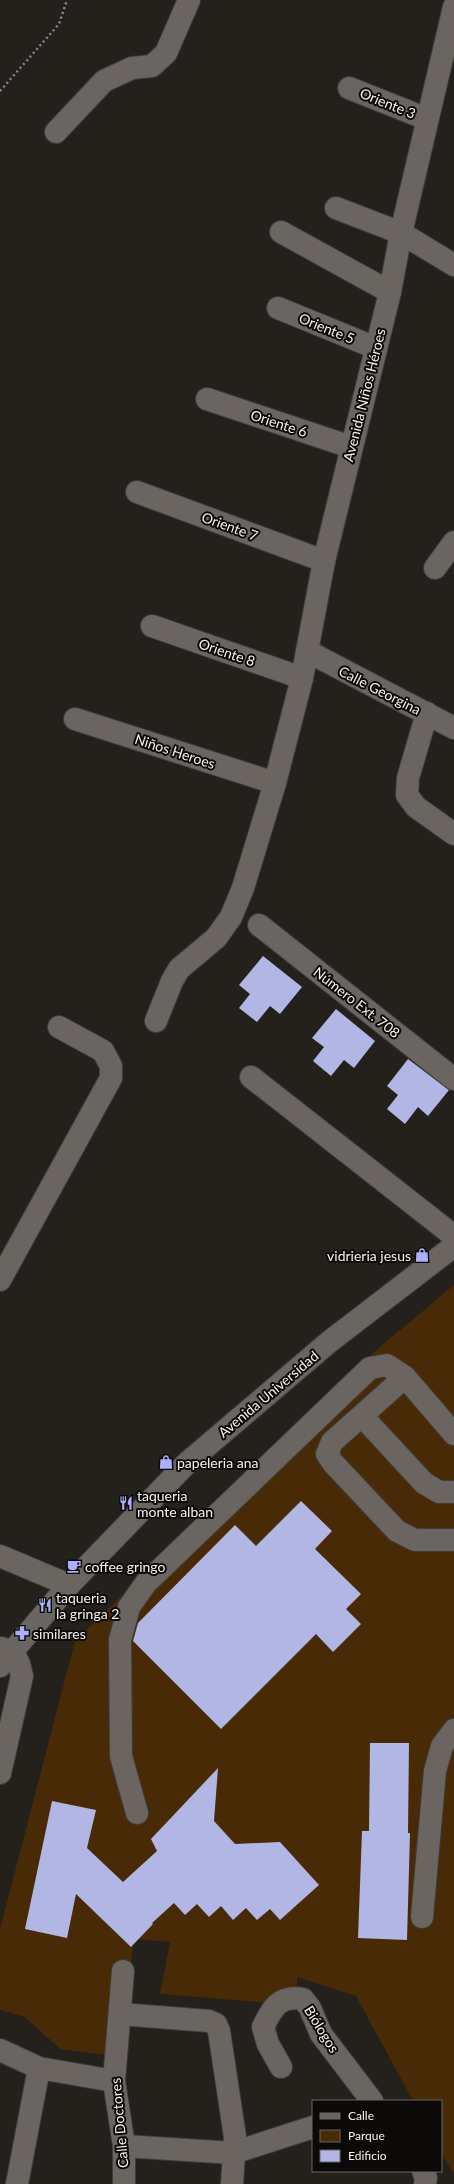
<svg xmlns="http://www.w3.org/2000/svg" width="454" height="2184" font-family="Lato,sans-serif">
<rect width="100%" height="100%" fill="#24201c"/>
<!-- green -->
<polygon fill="#482a06" points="454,1285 454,2175 441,2152 441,2101 413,2101 356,1996 297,1977 298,2005 160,1994 170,1942 134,1939 119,2057 60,2049 25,2017 0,2010 0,1929 75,1641 374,1352"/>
<!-- building -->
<g fill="#b2b6e4">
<polygon points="263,956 302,987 280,1014 270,1006 257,1022 239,1008 250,994 239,985"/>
<polygon points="336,1009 375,1041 354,1068 344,1060 331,1076 313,1061 324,1047 312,1038"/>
<polygon points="408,1059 449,1090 428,1116 418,1107 405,1124 387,1109 398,1095 387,1086"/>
<polygon points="301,1501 332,1531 315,1549 361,1594 346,1609 361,1624 333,1652 316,1634 221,1729 133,1641 138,1623 235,1525 256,1546"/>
<polygon points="370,1743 409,1743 408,1833 410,1833 407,1940 358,1938 362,1831 369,1831"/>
<polygon points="218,1768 214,1821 235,1844 280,1842 319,1885 280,1920 270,1909 257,1920 246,1908 233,1920 221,1906 209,1917 197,1904 185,1915 174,1903 152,1923 153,1924 131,1947 76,1894 67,1938 25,1929 52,1801 96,1810 87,1848 123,1882 157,1851 151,1839"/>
</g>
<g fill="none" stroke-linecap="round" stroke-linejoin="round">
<defs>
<g id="minor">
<polyline points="349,88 427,119"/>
<polyline points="56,132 104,81 132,68 152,66 166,53 189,0"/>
<polyline points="336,208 401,233 454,265"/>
<polyline points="281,232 390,292"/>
<polyline points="278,308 376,348"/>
<polyline points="207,399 351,447"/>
<polyline points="137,492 324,561"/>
<polyline points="435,568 454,542"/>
<polyline points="152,626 302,678"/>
<polyline points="307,651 454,728"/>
<polyline points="427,713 408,778 407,795 416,807 454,834"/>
<polyline points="75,719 275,783"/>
<polyline points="259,925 454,1079"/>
<polyline points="156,1021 172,981 179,969 216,938 231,917 243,888 275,783 302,678 324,561 390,292 401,233 454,7"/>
<polyline points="251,1077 454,1236"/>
<polyline points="0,1280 111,1078 111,1066 103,1051 59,1027"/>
<polyline points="405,1377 332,1442 327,1454 333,1463 397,1531 415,1540 454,1540"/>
<polyline points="362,1416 424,1483 439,1492 454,1492"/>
<polyline points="0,1556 69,1585"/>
<polyline points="0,1666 69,1585 187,1463 329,1342 454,1246"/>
<polyline points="0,1773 22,1676 19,1664 13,1652 1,1648"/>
<polyline points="137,1813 121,1756 120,1640 129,1607 146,1583 370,1368 387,1365 405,1377 454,1434"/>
<polyline points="422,1917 435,1771 442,1746 454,1730"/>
<polyline points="123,1971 114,2081 124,2146 124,2184"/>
<polyline points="120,2014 209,2021 216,2024 219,2031 235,2137 232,2184"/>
<polyline points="0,2050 39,2068 114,2081"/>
<path d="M281 2067 268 2044 263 2027C272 2008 279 1995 303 1999L310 2008 321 2034 372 2101"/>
<polyline points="124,2146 233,2153 313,2127"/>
<polyline points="423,2171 426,2178 425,2184"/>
<polyline points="17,2184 39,2068"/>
</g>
</defs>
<!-- minor casing -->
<use href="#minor" stroke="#403d3a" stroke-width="24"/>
<!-- path -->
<polyline stroke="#8b8784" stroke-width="2.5" stroke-dasharray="2 3" stroke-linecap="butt" points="0,91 59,24 67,0"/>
<!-- minor -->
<use href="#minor" stroke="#6b6561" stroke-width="22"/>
</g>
<!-- icons -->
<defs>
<symbol id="shop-bare" viewBox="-9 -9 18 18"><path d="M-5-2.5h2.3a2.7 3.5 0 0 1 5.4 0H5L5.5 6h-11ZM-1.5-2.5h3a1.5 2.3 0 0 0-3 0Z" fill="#acaffb" stroke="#0c0a08" stroke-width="2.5" paint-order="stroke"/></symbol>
<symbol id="restaurant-bare" viewBox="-9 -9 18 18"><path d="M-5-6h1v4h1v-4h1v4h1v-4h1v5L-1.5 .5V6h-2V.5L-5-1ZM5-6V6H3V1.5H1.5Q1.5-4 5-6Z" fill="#acaffb" stroke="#0c0a08" stroke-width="2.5" paint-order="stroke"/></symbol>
<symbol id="cafe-bare" viewBox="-9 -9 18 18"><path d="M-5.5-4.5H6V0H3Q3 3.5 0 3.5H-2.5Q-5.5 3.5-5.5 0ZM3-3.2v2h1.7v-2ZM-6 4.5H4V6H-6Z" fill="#acaffb" stroke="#0c0a08" stroke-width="2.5" paint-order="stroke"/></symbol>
<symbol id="pharmacy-bare" viewBox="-9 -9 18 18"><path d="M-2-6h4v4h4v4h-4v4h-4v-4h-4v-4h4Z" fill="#acaffb" stroke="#0c0a08" stroke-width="2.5" paint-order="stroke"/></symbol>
</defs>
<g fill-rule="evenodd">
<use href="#shop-bare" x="412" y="1245" width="20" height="20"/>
<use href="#shop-bare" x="156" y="1452" width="20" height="20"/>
<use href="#restaurant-bare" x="116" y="1493" width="20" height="20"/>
<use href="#cafe-bare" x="64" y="1556" width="20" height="20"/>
<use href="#restaurant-bare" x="35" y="1595" width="20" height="20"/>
<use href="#pharmacy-bare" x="12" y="1623" width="20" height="20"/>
</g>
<g text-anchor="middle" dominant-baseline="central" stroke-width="4" stroke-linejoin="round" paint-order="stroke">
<!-- street labels -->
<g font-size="14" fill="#f5f2f0" stroke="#0c0a08">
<text transform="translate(388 103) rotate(22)">Oriente 3</text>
<text transform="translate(327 328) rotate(22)">Oriente 5</text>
<text transform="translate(364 395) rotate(-76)">Avenida Niños Héroes</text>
<text transform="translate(279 423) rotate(18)">Oriente 6</text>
<text transform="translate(230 526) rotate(20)">Oriente 7</text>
<text transform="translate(227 652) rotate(19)">Oriente 8</text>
<text transform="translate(380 690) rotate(27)">Calle Georgina</text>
<text transform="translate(175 751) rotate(18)">Niños Heroes</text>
<text transform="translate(357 1002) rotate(38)">Número Ext. 708</text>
<text transform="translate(268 1394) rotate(-40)">Avenida Universidad</text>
<text transform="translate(322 2029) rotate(58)">Biólogos</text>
<text transform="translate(119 2123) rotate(-95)">Calle Doctores</text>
</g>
<!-- poi labels -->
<g font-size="14" fill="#f5f2f0" stroke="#0c0a08" text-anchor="start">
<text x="411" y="1255" text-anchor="end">vidrieria jesus</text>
<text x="177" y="1462">papeleria ana</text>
<text x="137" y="1495">taqueria<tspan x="137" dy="16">monte alban</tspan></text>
<text x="85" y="1566">coffee gringo</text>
<text x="56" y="1597">taqueria<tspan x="56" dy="16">la gringa 2</tspan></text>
<text x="33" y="1633">similares</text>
</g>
</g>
<!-- legend -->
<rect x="312" y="2100" width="130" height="72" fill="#0c0a08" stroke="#696765"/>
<rect x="320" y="2113" width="20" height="6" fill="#6b6561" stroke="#696765"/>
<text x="348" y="2120" font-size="12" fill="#f5f2f0">Calle</text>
<rect x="320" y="2130" width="20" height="12" fill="#482a06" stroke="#696765"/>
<text x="348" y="2140" font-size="12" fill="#f5f2f0">Parque</text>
<rect x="320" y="2150" width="20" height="12" fill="#b2b6e4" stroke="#696765"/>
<text x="348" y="2160" font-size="12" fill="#f5f2f0">Edificio</text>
</svg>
